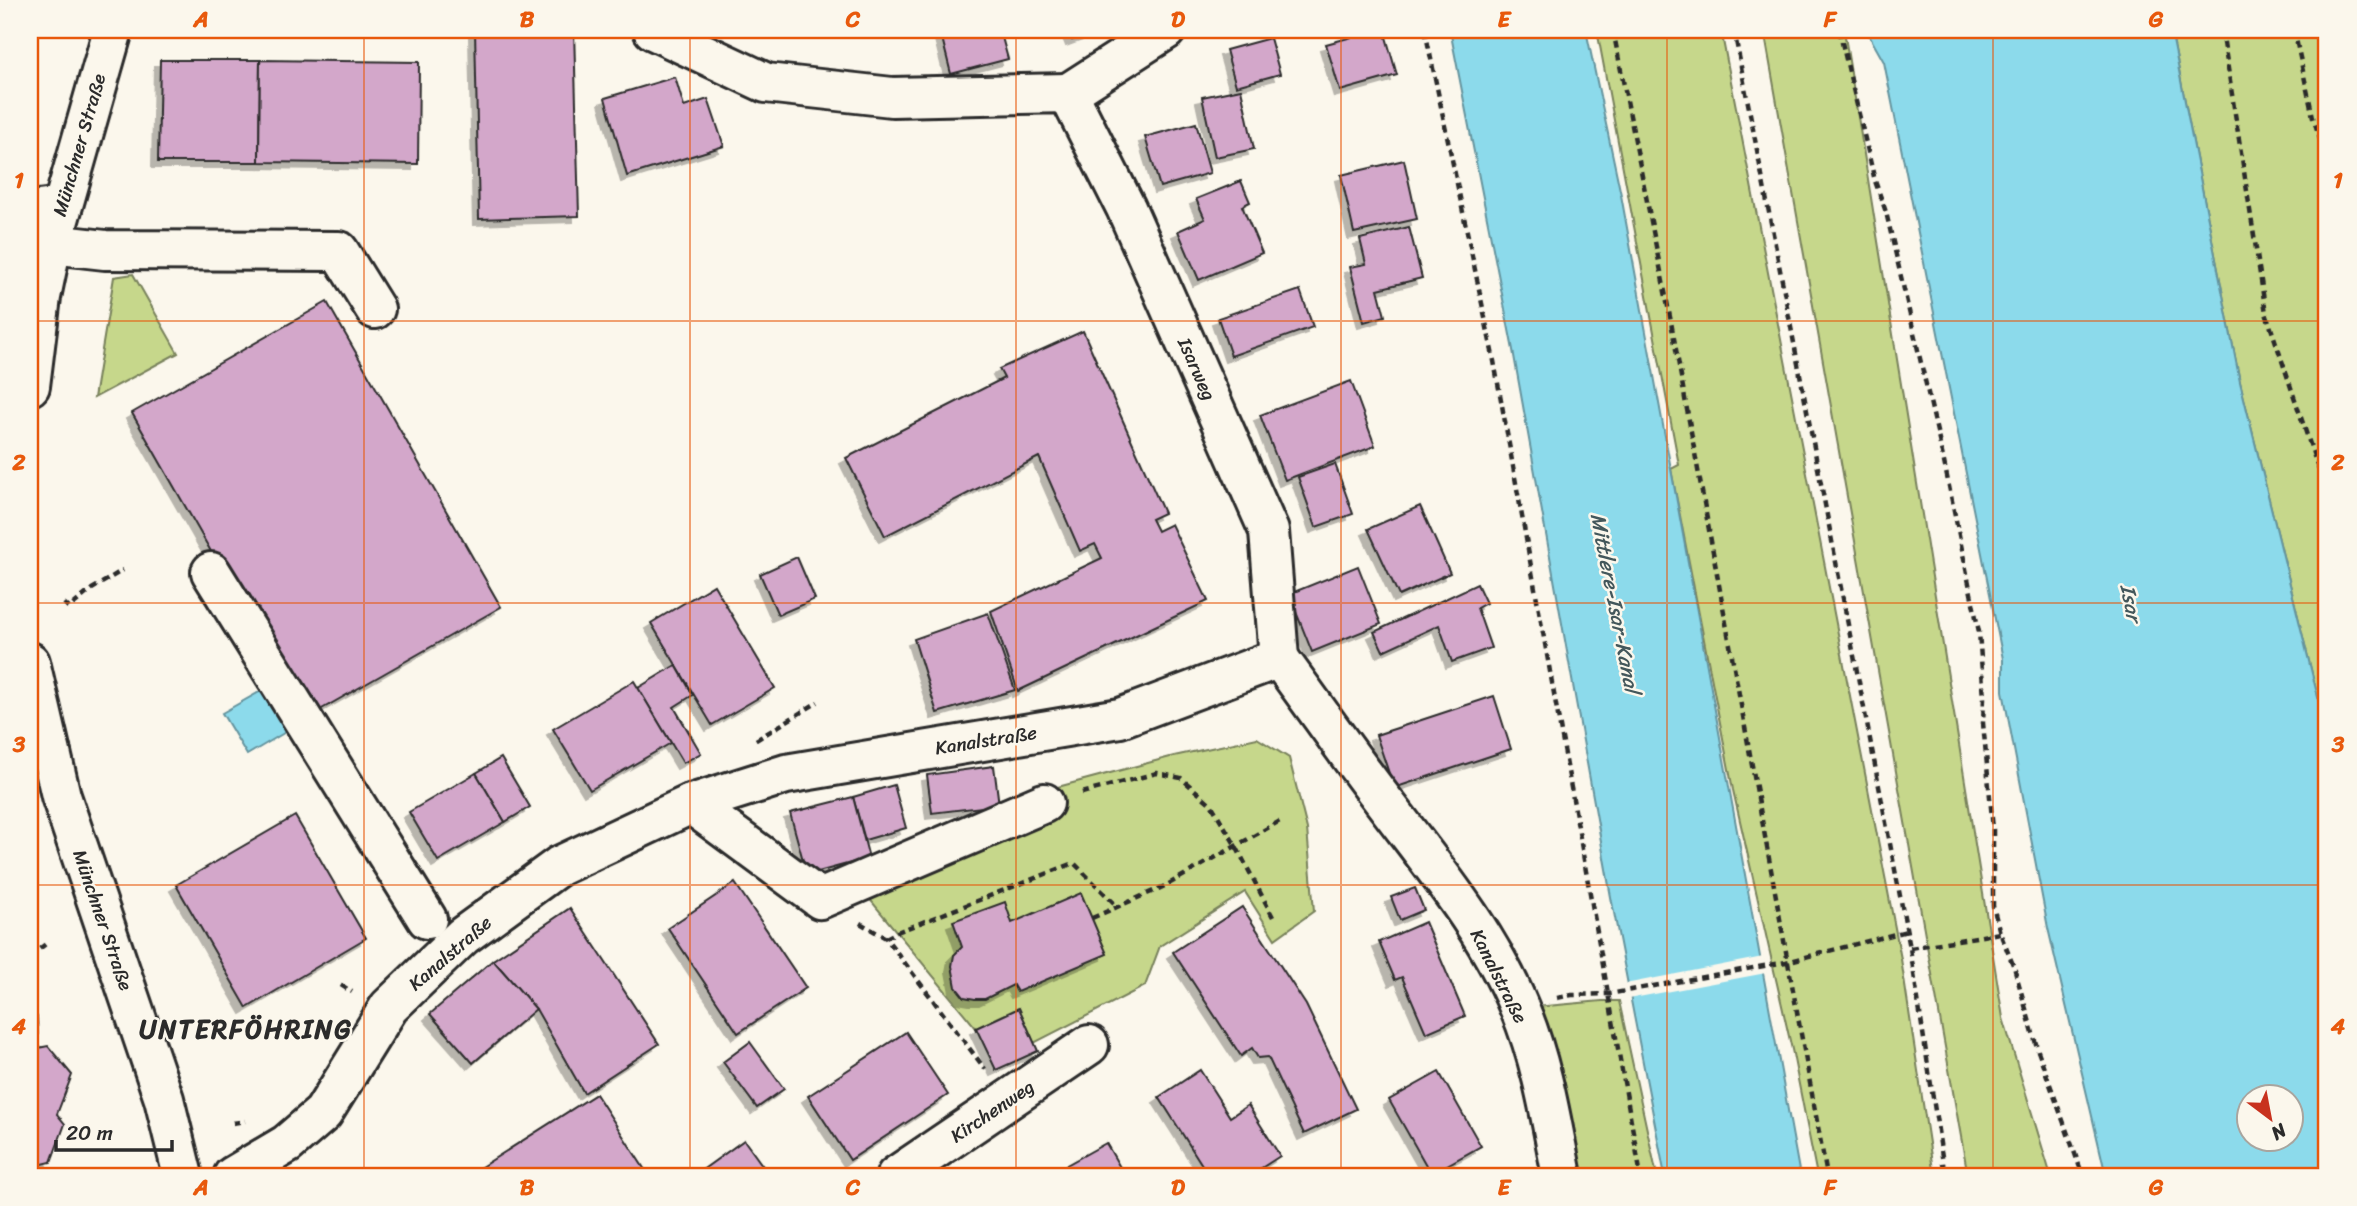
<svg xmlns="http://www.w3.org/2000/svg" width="2357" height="1206" font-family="Sriracha,sans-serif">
<defs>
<filter id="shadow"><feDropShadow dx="-6" dy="6" stdDeviation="0" flood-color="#0004"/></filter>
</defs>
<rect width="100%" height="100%" fill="#fbf7ec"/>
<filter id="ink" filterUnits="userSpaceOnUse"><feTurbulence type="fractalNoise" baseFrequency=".0143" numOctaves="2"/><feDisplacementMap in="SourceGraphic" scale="14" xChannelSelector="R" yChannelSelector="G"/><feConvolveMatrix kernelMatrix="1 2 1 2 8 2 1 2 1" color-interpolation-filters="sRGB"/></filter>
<g filter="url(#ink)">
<!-- green -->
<g fill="#c6d78b" stroke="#78815b" stroke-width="2">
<polygon points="1597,30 1721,30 1901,959 1934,1176 1817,1176 1793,1054 1733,790 1671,469 1679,465"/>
<polygon points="1764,30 1844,30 2003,1018 2051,1176 1968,1176"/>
<polygon points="2171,30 2327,30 2327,734 2240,382"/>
<polygon points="133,274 178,353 94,398 114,277"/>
<polygon points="1257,738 1289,758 1307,829 1314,911 1275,939 1245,892 1160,946 1145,986 1034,1043 1018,1008 976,1028 863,891 1039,792 1174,756"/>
<polygon points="1602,1001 1619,1001 1657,1176 1578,1176 1536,1007"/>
</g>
<!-- water -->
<g fill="#8cdaeb" stroke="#65949e" stroke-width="2" fill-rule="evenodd">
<polygon points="1450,30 1586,30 1621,195 1800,1176 1665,1176 1611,897 1513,350"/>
<path d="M1866 30H2171L2240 382 2327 734V1176H2106L2048 928 2003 691V659L1884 62ZM2248 1098H2290V1140H2248Z"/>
<polygon points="270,686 294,727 247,755 222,713"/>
</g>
<!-- pier -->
<polygon fill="#fbf7ec" points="1763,957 1766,973 1628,999 1625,984"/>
<!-- building -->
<g fill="#d3a7ca" stroke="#2b2b2b" stroke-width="2" filter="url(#shadow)">
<polygon points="475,30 574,30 579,216 479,219"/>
<polygon points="940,30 1000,30 1008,59 951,74"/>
<polygon points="1068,30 1099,30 1072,40"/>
<polygon points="1378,30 1384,30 1397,75 1340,91 1326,44"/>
<polygon points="1270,38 1280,74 1236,86 1226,50"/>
<polygon points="160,60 260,60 259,162 158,162"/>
<polygon points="260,60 419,62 418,164 259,162"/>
<polygon points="675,77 684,107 708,99 724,146 627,176 605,98"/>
<polygon points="1241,89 1254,149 1215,157 1202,97"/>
<polygon points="1196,123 1210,173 1160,187 1145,137"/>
<polygon points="1404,160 1417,219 1354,233 1341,175"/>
<polygon points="1241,181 1250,202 1242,206 1262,253 1199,280 1178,231 1205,219 1196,199"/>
<polygon points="1409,227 1422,278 1378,289 1385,316 1364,322 1350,267 1366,264 1360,239"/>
<polygon points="1300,290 1313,327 1231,356 1218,318"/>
<polygon points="327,302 501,607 306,718 132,413"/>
<polygon points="1083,331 1164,513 1151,519 1157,531 1171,524 1208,601 1018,691 991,611 1102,558 1095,544 1080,551 1039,457 885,536 846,458 1004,378 999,369"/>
<polygon points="1351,381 1375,446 1285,480 1260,415"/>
<polygon points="1335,464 1353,514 1316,527 1298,477"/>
<polygon points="1420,506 1450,573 1399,596 1368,529"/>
<polygon points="797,557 815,599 778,615 760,574"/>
<polygon points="1358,566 1381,624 1312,652 1289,594"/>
<polygon points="1477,584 1486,603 1477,608 1491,648 1452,662 1439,625 1383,651 1374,632"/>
<polygon points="714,585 775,688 712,725 651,623"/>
<polygon points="988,613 1015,690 937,713 914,639"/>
<polygon points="676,665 693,695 674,707 701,753 683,763 638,688"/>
<polygon points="634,681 671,743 590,790 553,729"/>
<polygon points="1494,696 1511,749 1394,788 1376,735"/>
<polygon points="501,758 530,807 505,822 476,773"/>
<polygon points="994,766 999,805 932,813 927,775"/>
<polygon points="476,773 505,822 438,861 409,812"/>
<polygon points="894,785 906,828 865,840 853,797"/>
<polygon points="853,797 869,858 807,875 790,813"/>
<polygon points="295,816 366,938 247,1008 176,885"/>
<polygon points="735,883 806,988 738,1033 668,928"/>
<polygon points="1415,888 1424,910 1400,920 1391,897"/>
<polygon points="1081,893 1107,954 1017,992 1013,985 985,999 975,999 964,997 956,987 952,966 954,955 962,947 953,921 1005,902 1012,923"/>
<polygon points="1242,907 1306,1005 1356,1109 1304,1134 1268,1057 1258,1058 1252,1048 1241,1056 1173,952"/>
<polygon points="570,908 659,1044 584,1093 536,1009 493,960"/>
<polygon points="1425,922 1465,1016 1426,1033 1402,977 1395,980 1379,942"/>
<polygon points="493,960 536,1009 473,1063 430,1014"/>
<polygon points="1019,1008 1038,1051 996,1070 976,1028"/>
<polygon points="37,1017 38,1048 48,1046 72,1075 57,1114 65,1124 51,1162 30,1167 30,1018"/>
<polygon points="906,1032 948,1095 850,1160 808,1096"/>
<polygon points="750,1042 784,1089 757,1108 723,1062"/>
<polygon points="1200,1070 1230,1117 1248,1105 1280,1156 1249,1176 1209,1176 1159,1097"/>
<polygon points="1439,1072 1481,1146 1431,1174 1389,1100"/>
<polygon points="596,1094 645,1170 636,1176 467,1176"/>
<polygon points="744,1140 770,1176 694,1176"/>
<polygon points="1106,1143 1125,1176 1047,1176"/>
</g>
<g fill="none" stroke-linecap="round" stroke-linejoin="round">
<defs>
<g id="minor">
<polyline points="653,30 766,83 892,97 1068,93 1126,208 1269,531 1279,658"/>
<polyline points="1068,93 1166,30"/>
<polyline points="30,211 62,207"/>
<polyline points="52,244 105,250 339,251 375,309"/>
<polyline points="211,572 427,919"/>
<polyline points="691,804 820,899 1044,803"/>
<path d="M233 1176 287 1144 323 1113 389 1007 463 936 559 866 691 804 786 774 1120 718 1279 658C1316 708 1351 759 1389 808 1436 870 1489 934 1519 1007 1542 1061 1551 1119 1562 1176"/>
<polyline points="896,1176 1089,1045"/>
</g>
<g id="major">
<polyline points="30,386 41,297 52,244 113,30"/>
<polyline points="30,662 61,796 164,1099 183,1176"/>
</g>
</defs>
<!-- minor casing -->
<use href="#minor" stroke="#2b2b2b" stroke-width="44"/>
<!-- major casing -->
<use href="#major" stroke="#2b2b2b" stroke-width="44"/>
<!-- path -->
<g stroke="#2b2b2b" stroke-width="4.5" stroke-dasharray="7 5" stroke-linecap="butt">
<polyline points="1425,30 1494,361 1641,1176"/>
<polyline points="1613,30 1671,322 1827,1176"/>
<polyline points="1734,30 1910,948 1945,1176"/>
<polyline points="1839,30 1875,181 1886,212 1944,462 1979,632 1984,698 1983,723 1993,829 1993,906 2000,933 2014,967 2038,1051 2083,1176"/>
<polyline points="2222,30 2266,313 2327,495"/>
<polyline points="2294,30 2313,117 2327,161"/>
<polyline points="64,603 69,608 92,589 123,570"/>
<polyline points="756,740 818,702"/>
<polyline points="1082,793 1157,773 1181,778 1211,804 1236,846 1273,917"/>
<polyline points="1092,918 1165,886 1280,821"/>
<polyline points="860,923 886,938 985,1069"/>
<polyline points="886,938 897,932 1074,863 1118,907"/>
<polyline points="1910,948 2000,933"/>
<polyline points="30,956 47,943"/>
<polyline points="341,985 352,992"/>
<polyline points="1557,998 1572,995 1609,994 1786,962 1907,931"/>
<polyline points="233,1123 245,1121"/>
</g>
<!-- minor -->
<use href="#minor" stroke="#fbf7ec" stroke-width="38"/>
<!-- major -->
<use href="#major" stroke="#fbf7ec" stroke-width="38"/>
</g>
</g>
<!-- grid -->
<path fill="none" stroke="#e8590c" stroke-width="2" stroke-opacity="0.55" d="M364 30V1176M690 30V1176M1016 30V1176M1341 30V1176M1667 30V1176M1993 30V1176M30 321H2327M30 603H2327M30 885H2327"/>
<g text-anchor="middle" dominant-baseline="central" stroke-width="5" stroke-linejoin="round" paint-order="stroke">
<!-- street labels -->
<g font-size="19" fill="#2b2b2b" stroke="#fbf7ec">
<text transform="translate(79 145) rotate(-74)">Münchner Straße</text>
<text transform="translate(1197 369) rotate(66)">Isarweg</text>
<text transform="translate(986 740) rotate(-9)">Kanalstraße</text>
<text transform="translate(103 920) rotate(71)">Münchner Straße</text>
<text transform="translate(450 953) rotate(-41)">Kanalstraße</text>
<text transform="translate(1499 976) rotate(63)">Kanalstraße</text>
<text transform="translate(992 1111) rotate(-34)">Kirchenweg</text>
</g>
<!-- water labels -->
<g font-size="21" font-style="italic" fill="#43575b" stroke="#fbf7ec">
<text transform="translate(1615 603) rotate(79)">Mittlere-Isar-Kanal</text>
<text transform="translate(2131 603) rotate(79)">Isar</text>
</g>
<!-- district labels -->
<g font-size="26" font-weight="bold" letter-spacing="2" fill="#2b2b2b" stroke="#fbf7ec">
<text x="246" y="1029">UNTERFÖHRING</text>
</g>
</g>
<!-- margin -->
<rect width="2357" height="1206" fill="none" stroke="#fbf7ec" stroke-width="77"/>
<!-- north arrow -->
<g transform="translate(2270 1118) rotate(148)"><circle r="33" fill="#fbf7ec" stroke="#a8a59f" stroke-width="2"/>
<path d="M0-5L12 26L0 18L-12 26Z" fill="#c8321e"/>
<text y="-10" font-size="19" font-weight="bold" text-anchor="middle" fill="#2b2b2b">N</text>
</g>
<!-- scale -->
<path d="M56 1140v10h116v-10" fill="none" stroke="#2b2b2b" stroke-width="3.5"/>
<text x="66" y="1140" font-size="21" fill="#2b2b2b" stroke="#fbf7ec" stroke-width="5" paint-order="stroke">20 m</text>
<rect x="38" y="38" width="2280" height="1130" fill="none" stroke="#e8590c" stroke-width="2.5"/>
<g font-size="23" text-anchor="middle" font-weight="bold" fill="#e8590c">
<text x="201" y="27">A</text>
<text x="527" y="27">B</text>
<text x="853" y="27">C</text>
<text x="1178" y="27">D</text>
<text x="1504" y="27">E</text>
<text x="1830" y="27">F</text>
<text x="2156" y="27">G</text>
<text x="19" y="188">1</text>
<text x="2338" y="188">1</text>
<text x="19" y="470">2</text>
<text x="2338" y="470">2</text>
<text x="19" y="752">3</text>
<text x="2338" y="752">3</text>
<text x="19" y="1034">4</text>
<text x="2338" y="1034">4</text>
<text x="201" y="1195">A</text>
<text x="527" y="1195">B</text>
<text x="853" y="1195">C</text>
<text x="1178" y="1195">D</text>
<text x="1504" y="1195">E</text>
<text x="1830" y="1195">F</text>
<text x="2156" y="1195">G</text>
</g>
</svg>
